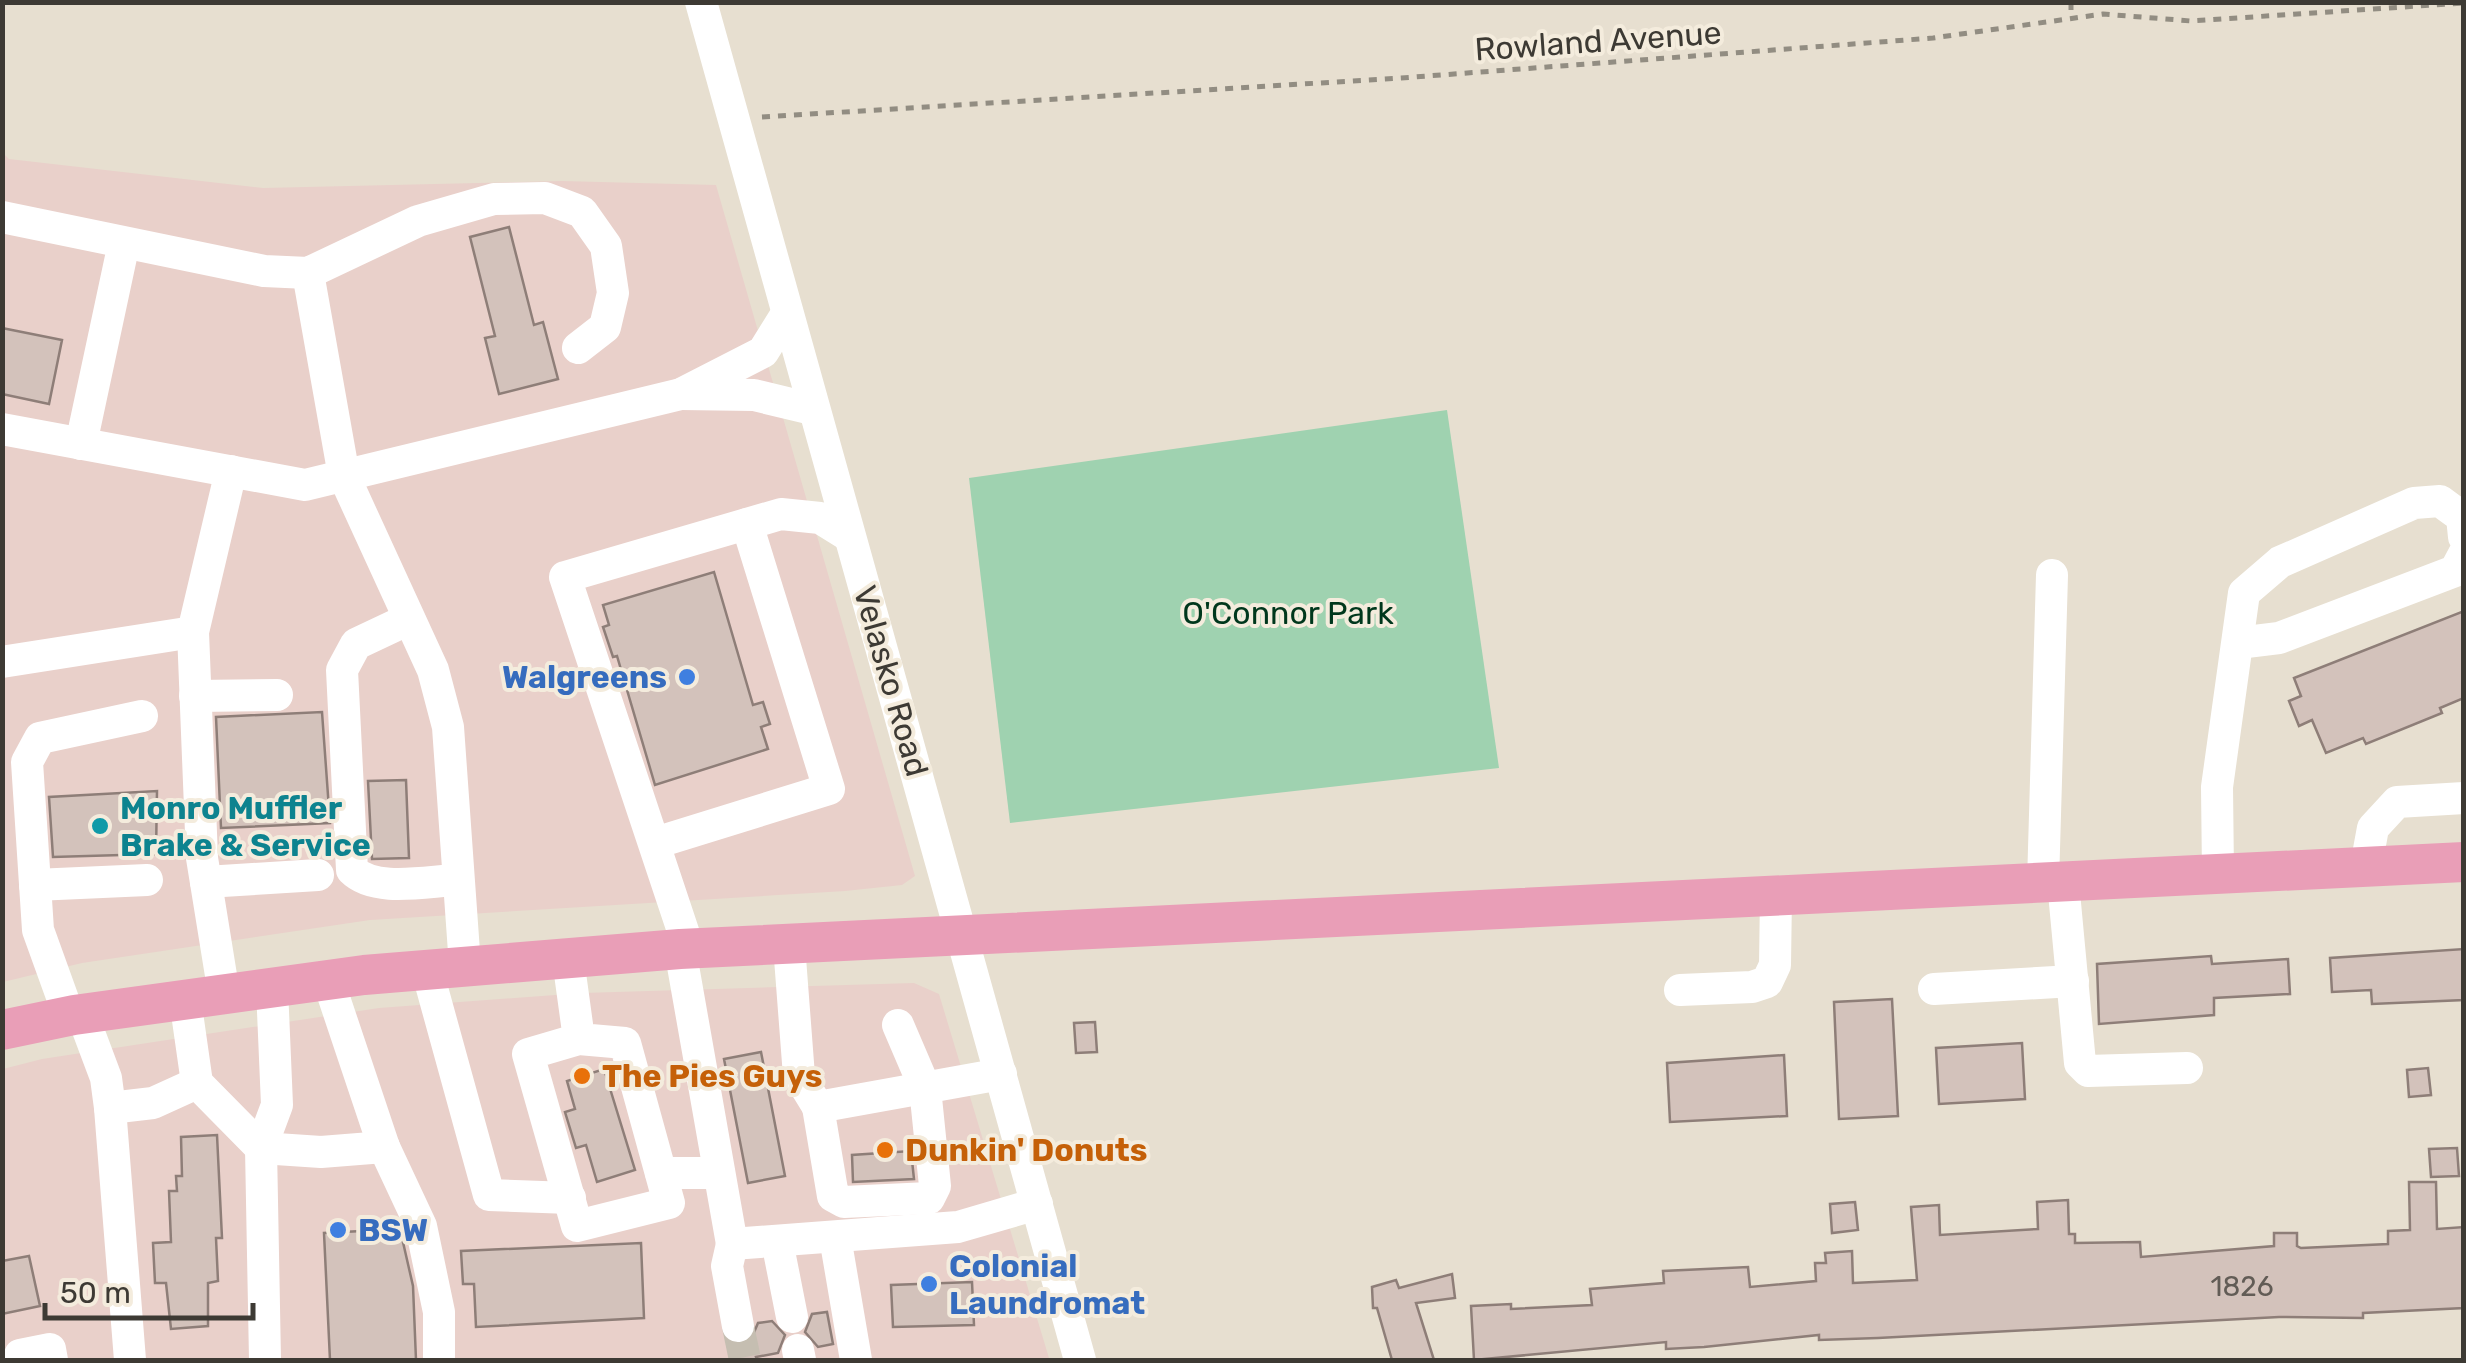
<svg xmlns="http://www.w3.org/2000/svg" width="2466" height="1363" font-family="Rubik,sans-serif">
<rect width="100%" height="100%" fill="#e7dfd0"/>
<!-- commercial -->
<g fill="#e9d0ca">
<polygon points="2,152 9,159 263,188 562,181 716,185 915,876 902,885 845,891 370,920 82,963 3,982"/>
<polygon points="914,983 939,994 1049,1358 3,1360 3,1069 42,1059 379,1008 582,993"/>
</g>
<!-- green -->
<polygon fill="#9fd2b0" points="1447,410 1499,768 1010,823 969,478"/>
<!-- building -->
<g fill="#d3c2bb" stroke="#8e7e78" stroke-width="2.5">
<polygon points="509,227 534,325 543,322 558,379 499,394 485,338 495,336 470,237"/>
<polygon points="2,328 62,340 49,404 2,394"/>
<polygon points="714,572 753,705 763,702 770,724 761,727 768,749 655,785 617,656 613,657 603,627 609,625 603,605"/>
<polygon points="2464,611 2464,698 2440,708 2442,713 2366,744 2363,738 2326,753 2312,720 2299,726 2289,701 2301,696 2294,678"/>
<polygon points="322,712 330,823 221,828 216,717"/>
<polygon points="406,780 409,858 372,859 368,781"/>
<polygon points="157,791 156,854 53,857 49,797"/>
<polygon points="2464,949 2464,1000 2372,1004 2371,990 2332,992 2330,958"/>
<polygon points="2211,956 2212,964 2288,959 2290,994 2214,998 2214,1015 2099,1024 2097,964"/>
<polygon points="1892,999 1898,1116 1839,1119 1834,1002"/>
<polygon points="1095,1022 1097,1052 1076,1053 1074,1023"/>
<polygon points="2022,1043 2025,1099 1939,1104 1936,1048"/>
<polygon points="761,1052 785,1176 748,1183 724,1059"/>
<polygon points="1784,1055 1787,1116 1670,1122 1667,1063"/>
<polygon points="2428,1068 2431,1095 2409,1097 2407,1070"/>
<polygon points="604,1069 635,1170 597,1182 586,1145 576,1148 565,1112 575,1109 567,1081"/>
<polygon points="217,1135 222,1238 216,1238 218,1281 208,1283 208,1326 171,1329 166,1283 155,1283 153,1243 171,1242 169,1191 177,1191 176,1176 182,1176 181,1137"/>
<polygon points="2457,1148 2459,1176 2431,1177 2429,1149"/>
<polygon points="911,1151 914,1179 853,1182 852,1155"/>
<polygon points="2409,1182 2436,1182 2437,1229 2464,1227 2464,1308 2363,1313 2363,1318 2279,1317 1878,1338 1819,1340 1819,1335 1704,1347 1666,1349 1666,1342 1474,1360 1471,1306 1511,1304 1511,1309 1592,1305 1590,1289 1664,1283 1663,1271 1748,1267 1750,1287 1816,1281 1815,1263 1826,1263 1825,1253 1852,1251 1853,1283 1917,1280 1911,1207 1939,1205 1940,1235 2038,1229 2037,1202 2068,1200 2069,1234 2075,1234 2075,1243 2140,1242 2141,1257 2274,1246 2274,1233 2297,1233 2297,1246 2301,1248 2388,1244 2388,1231 2410,1230"/>
<polygon points="1855,1202 1858,1230 1832,1233 1830,1204"/>
<polygon points="400,1229 413,1286 416,1360 330,1360 324,1233"/>
<polygon points="641,1243 644,1318 476,1327 474,1284 463,1284 461,1251"/>
<polygon points="29,1256 40,1306 2,1314 2,1261"/>
<polygon points="1452,1274 1455,1298 1416,1303 1434,1360 1392,1360 1377,1308 1373,1308 1372,1287 1396,1280 1399,1288"/>
<polygon points="972,1282 974,1325 893,1327 891,1285"/>
<polygon points="827,1312 833,1344 818,1347 805,1332 812,1314"/>
<polygon points="772,1321 785,1335 778,1353 756,1357 757,1360 735,1360 732,1345 750,1342 758,1323"/>
</g>
<g fill="none" stroke-linecap="round" stroke-linejoin="round">
<!-- minor-tunnel -->
<polyline stroke="#c5beb1" stroke-width="32" stroke-dasharray="32 16" stroke-linecap="butt" points="738,1326 745,1360"/>
<!-- path -->
<g stroke="#928d82" stroke-width="5" stroke-dasharray="8 8" stroke-linecap="butt">
<polyline points="2071,2 2071,18"/>
<polyline points="762,117 1401,78 1933,38 2103,14 2191,21 2464,3"/>
</g>
<!-- minor -->
<g stroke="#fff" stroke-width="32">
<polyline points="701,2 1080,1360"/>
<polyline points="2,217 264,271 308,273 418,221 494,199 545,198 582,212 606,246 613,293 605,327 578,348"/>
<polyline points="308,273 344,476 433,670 448,727 465,966"/>
<polyline points="681,394 754,395 812,409"/>
<polyline points="2,429 305,485 681,394 763,352 786,315"/>
<polyline points="81,444 124,243"/>
<path d="M409 619 356 644 342 670 352 870C375 893 427 881 458 880"/>
<polyline points="2238,643 2279,638 2455,571 2464,554"/>
<polyline points="2,662 193,632"/>
<polyline points="195,696 277,695"/>
<polyline points="655,843 829,789 747,524"/>
<polyline points="2366,866 2373,828 2397,802 2464,798"/>
<polyline points="2218,874 2217,787 2244,593 2280,562 2414,503 2440,501 2462,517 2464,537"/>
<polyline points="206,882 318,875"/>
<polyline points="2063,882 2080,1063 2088,1071 2187,1068"/>
<polyline points="2043,883 2052,575"/>
<polyline points="35,885 147,880"/>
<polyline points="789,945 799,1076 818,1107 1001,1074"/>
<polyline points="680,949 732,1244 958,1227 1037,1204"/>
<polyline points="689,949 565,577 781,514 820,518 849,536"/>
<polyline points="568,959 579,1039 528,1054 577,1226 669,1203 625,1043 579,1039"/>
<polyline points="427,970 489,1195 570,1198"/>
<polyline points="328,980 384,1147 421,1226 439,1312 439,1360"/>
<polyline points="1934,989 2073,981"/>
<polyline points="1680,990 1752,987 1767,982 1775,965 1776,895"/>
<polyline points="224,994 202,858 193,632 231,471"/>
<polyline points="185,999 197,1083 261,1148 321,1152 384,1147"/>
<polyline points="82,1014 106,1078 110,1108 130,1360"/>
<polyline points="69,1016 38,930 27,762 40,738 142,716"/>
<polyline points="818,1107 833,1196 844,1202 929,1198 935,1186 925,1088 898,1025"/>
<polyline points="110,1108 153,1103 197,1083"/>
<polyline points="661,1173 719,1173"/>
<polyline points="835,1237 856,1360"/>
<polyline points="777,1241 792,1317"/>
<polyline points="732,1244 727,1266 738,1326"/>
<polyline points="798,1350 800,1360"/>
<polyline points="20,1355 50,1349 52,1360"/>
<polyline points="265,1360 261,1148 277,1105 272,988"/>
</g>
<!-- major -->
<polyline stroke="#e99eb7" stroke-width="40" points="2,1030 74,1015 364,975 680,949 2464,862"/>
</g>
<!-- markers -->
<g fill="#3f7fe0" stroke="#f4ecdd" stroke-width="4">
<circle cx="687" cy="677" r="10"/>
<circle cx="338" cy="1230" r="10"/>
<circle cx="929" cy="1284" r="10"/>
</g>
<circle fill="#0f9aa8" stroke="#f4ecdd" stroke-width="4" cx="100" cy="826" r="10"/>
<g fill="#e8710a" stroke="#f4ecdd" stroke-width="4">
<circle cx="582" cy="1076" r="10"/>
<circle cx="885" cy="1150" r="10"/>
</g>
<g text-anchor="middle" dominant-baseline="central" stroke-width="8" stroke-linejoin="round" paint-order="stroke">
<!-- number labels -->
<g font-size="28" fill="#625c56">
<text x="2242" y="1286">1826</text>
</g>
<!-- street labels -->
<g font-size="32" fill="#3d3a34" stroke="#f4ecdd">
<text transform="translate(1598 41) rotate(-4)">Rowland Avenue</text>
<text transform="translate(891 681) rotate(74)">Velasko Road</text>
</g>
<!-- park labels -->
<g font-size="32" fill="#00371c" stroke="#f4ecdd">
<text x="1288" y="613">O'Connor Park</text>
</g>
<!-- shop labels -->
<g font-size="32" font-weight="bold" fill="#366cbe" stroke="#f4ecdd" text-anchor="start">
<text x="667" y="677" text-anchor="end">Walgreens</text>
<text x="358" y="1230">BSW</text>
<text x="949" y="1266">Colonial<tspan x="949" dy="37">Laundromat</tspan></text>
</g>
<!-- culture labels -->
<g font-size="32" font-weight="bold" fill="#0d838f" stroke="#f4ecdd" text-anchor="start">
<text x="120" y="808">Monro Muffler<tspan x="120" dy="37">Brake &amp; Service</tspan></text>
</g>
<!-- food labels -->
<g font-size="32" font-weight="bold" fill="#c56008" stroke="#f4ecdd" text-anchor="start">
<text x="602" y="1076">The Pies Guys</text>
<text x="905" y="1150">Dunkin' Donuts</text>
</g>
</g>
<!-- border -->
<rect width="2466" height="1363" fill="none" stroke="#3d3a34" stroke-width="10"/>
<!-- scale -->
<path d="M45 1303v15h208v-15" fill="none" stroke="#3d3a34" stroke-width="5"/>
<text x="60" y="1303" font-size="30" fill="#3d3a34" stroke="#f4ecdd" stroke-width="8" paint-order="stroke">50 m</text>
</svg>
